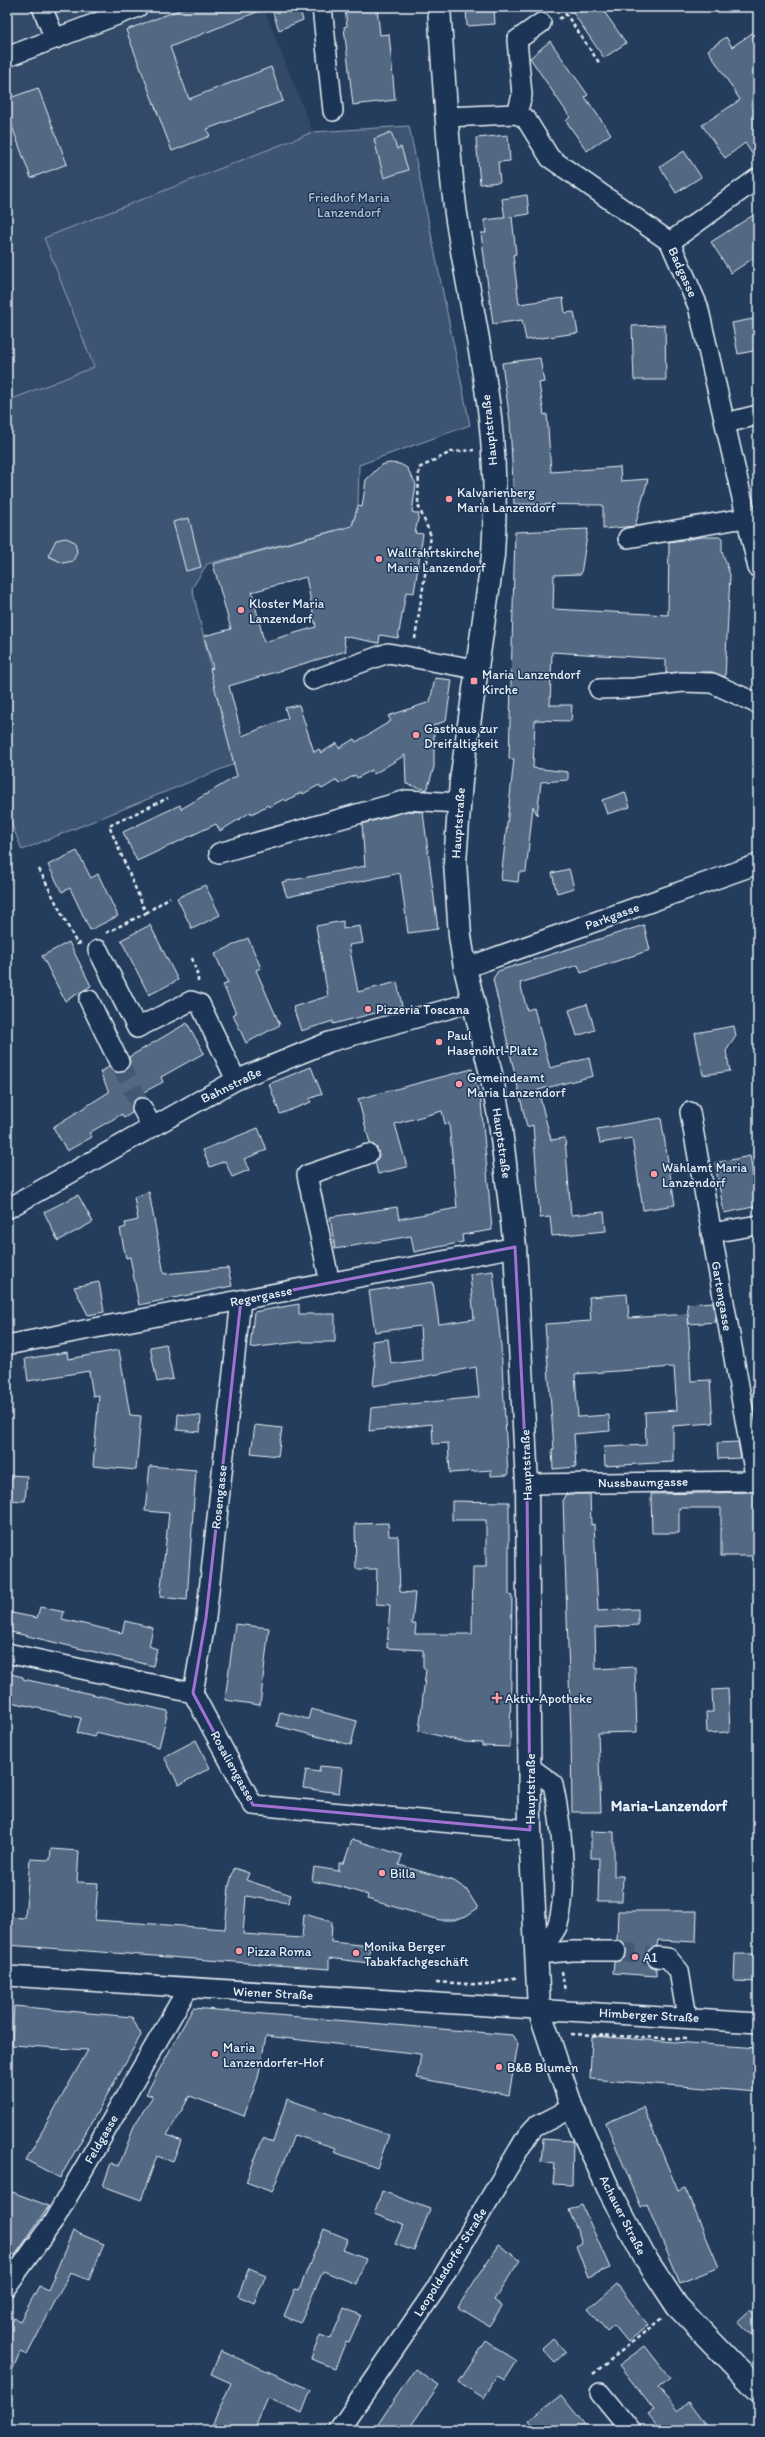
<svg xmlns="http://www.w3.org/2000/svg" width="765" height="2437" font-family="Itim,sans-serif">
<rect width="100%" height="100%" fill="#253d5d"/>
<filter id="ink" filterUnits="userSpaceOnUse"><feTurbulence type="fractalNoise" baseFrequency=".025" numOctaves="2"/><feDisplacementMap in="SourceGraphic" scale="8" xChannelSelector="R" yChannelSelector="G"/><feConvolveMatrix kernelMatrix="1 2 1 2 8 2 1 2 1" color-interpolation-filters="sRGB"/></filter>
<g filter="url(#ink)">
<!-- built -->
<polygon fill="#334a68" points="7,7 263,7 313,132 45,238 94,367 7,401"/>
<!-- green -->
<polygon fill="#3e5472" stroke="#93a2b5" points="409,126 470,425 359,465 358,506 352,526 207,564 192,588 234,764 22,850 7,812 7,401 94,367 44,238 313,132"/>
<!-- building -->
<g fill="#536782" stroke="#e8f1f8" fill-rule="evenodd">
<polygon points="187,7 267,8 170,47 189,99 271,67 283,101 207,129 210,136 172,151 126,30"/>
<polygon points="271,7 299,7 303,20 279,30"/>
<polygon points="345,7 377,7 380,35 389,34 395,100 353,105 344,27 347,26"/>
<polygon points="466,7 494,7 495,24 467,26"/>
<polygon points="569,7 601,7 626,43 604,58"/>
<polygon points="758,29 758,60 751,106 758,101 758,163 745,143 725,158 702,125 740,100 708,50 726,37 732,47"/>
<polygon points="550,41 588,95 585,97 611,134 587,151 566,121 570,117 530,58"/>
<polygon points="38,88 67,164 31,178 7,113 7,99"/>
<polygon points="391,132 397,149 401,147 408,170 384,178 374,139"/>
<polygon points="508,135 510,161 498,162 500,182 480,184 476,138"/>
<polygon points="684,151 701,177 676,193 660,167"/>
<polygon points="527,195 529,214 505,218 502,199"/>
<polygon points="758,212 758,255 731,273 711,242"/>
<polygon points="512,217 516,254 513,255 519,304 563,298 565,313 574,312 578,333 526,340 522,320 493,324 481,233 486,233 484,220"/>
<polygon points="758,318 758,350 738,354 732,323"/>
<polygon points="665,325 666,380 634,380 632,326"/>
<polygon points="540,358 544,382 539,383 544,415 547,414 551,472 620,467 621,481 648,479 635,526 603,529 603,505 514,504 510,421 502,363"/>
<path d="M389 463 400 464 407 468 416 484 412 512 419 514 415 533 423 534 414 593 406 592 398 638 380 635 379 643 343 636 346 651 229 686 242 736 288 718 285 708 299 705 314 752 319 749 321 753 337 743 339 748 354 739 356 742 391 721 388 716 430 702 435 678 452 680 446 721 434 725V767L427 790 406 784 405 755 374 774 372 770 357 778 355 775 339 784 337 780 322 789 319 785 303 794 302 792 286 801 284 799 269 807 268 805 252 814 251 812 220 831 216 824 137 861 123 832 180 805 181 809 237 776 210 669 213 668 204 636 231 629 213 564 352 526 358 506 362 507 366 480 381 465ZM306 577 316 627 264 642 252 592Z"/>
<polygon points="189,518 201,567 186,571 173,522"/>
<polygon points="588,529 581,574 554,575 553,609 668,615 669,542 702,537 722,537 722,551 730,575 725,677 712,672 666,673 666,659 552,652 550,705 572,705 571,721 535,720 533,768 568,772 568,780 541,782 537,815 533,806 526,872 519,872 518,882 501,880 514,759 509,759 515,532"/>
<polygon points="66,538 75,542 77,552 73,561 63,563 48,556 56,540"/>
<polygon points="625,792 630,807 607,814 602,800"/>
<polygon points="408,811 423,812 438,929 408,933 400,873 287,897 282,882 365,866 362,824"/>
<polygon points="77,851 91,878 98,874 118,916 90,930 70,888 62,892 48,865"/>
<polygon points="569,869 574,888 557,893 552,873"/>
<polygon points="205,885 220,915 192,929 177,898"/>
<polygon points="343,921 343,929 360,926 363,943 349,945 358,992 397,982 402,1006 333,1024 333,1021 301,1031 293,1007 328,996 316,926"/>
<polygon points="150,925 178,980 149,995 121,940"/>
<polygon points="644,925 650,950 581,973 578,965 520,983 527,1010 534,1008 550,1068 589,1058 593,1076 538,1090 551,1140 565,1138 571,1215 604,1212 606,1231 552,1236 550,1217 540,1218 533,1125 527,1127 493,979 498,971"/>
<polygon points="248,938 261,968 256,970 280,1025 246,1043 233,1015 236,1013 223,985 228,983 215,954"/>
<polygon points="69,942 91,986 65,1001 42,956"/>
<polygon points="587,1004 595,1030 577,1036 569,1010"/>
<polygon points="187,1023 204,1053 161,1077 163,1082 142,1093 144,1097 137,1098 133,1102 132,1113 124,1118 122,1114 89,1133 92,1137 67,1151 53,1127 109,1092 100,1072 109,1067 118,1073 124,1072 130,1063 129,1057"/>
<polygon points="734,1026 736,1036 726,1051 730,1071 703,1075 695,1033"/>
<polygon points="311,1067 322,1094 309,1099 311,1102 280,1114 269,1084"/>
<polygon points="472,1069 481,1101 492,1230 462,1235 463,1242 414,1252 411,1236 335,1249 330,1217 397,1207 399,1219 457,1208 449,1123 445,1124 442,1111 395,1124 407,1167 378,1174 375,1162 379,1156 378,1151 370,1143 358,1099"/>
<polygon points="661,1118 675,1205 643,1210 632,1138 600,1143 597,1129"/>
<polygon points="258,1128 267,1150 244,1159 249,1170 232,1177 225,1161 210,1167 203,1150"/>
<polygon points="750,1156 758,1206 724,1213 715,1163"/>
<polygon points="149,1192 164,1274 228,1268 232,1286 139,1305 130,1257 126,1258 120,1229 126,1227 125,1223 138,1220 134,1197"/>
<polygon points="78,1195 93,1222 58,1241 44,1212"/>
<polygon points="493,1271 501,1346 508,1475 491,1476 491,1470 450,1473 448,1443 433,1444 432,1424 369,1431 371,1408 479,1397 476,1367 373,1386 375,1366 372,1341 388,1339 391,1364 422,1360 420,1326 375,1332 369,1291 433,1282 439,1324 474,1319 470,1274"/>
<polygon points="99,1282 104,1312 88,1315 74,1287"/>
<polygon points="627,1294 629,1318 688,1314 691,1381 710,1380 713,1423 673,1426 673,1462 605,1466 604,1447 646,1445 645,1412 677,1410 674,1367 575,1374 578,1417 609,1415 610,1431 574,1434 576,1467 553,1469 552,1449 554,1449 545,1324 591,1321 589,1297"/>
<polygon points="713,1302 716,1322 689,1324 687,1304"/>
<polygon points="299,1304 299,1314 335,1314 335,1342 299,1342 250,1348 254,1312"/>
<polygon points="166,1344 173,1379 157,1382 150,1347"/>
<polygon points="119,1350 130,1415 141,1416 136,1470 93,1466 99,1395 93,1396 89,1371 28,1381 25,1359 67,1352 68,1359"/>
<polygon points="178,1414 201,1416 200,1432 177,1430"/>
<polygon points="255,1425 282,1428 278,1456 251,1453"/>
<polygon points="738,1442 741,1458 718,1459 717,1443"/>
<polygon points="150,1466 196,1470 187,1600 160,1597 169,1513 145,1511"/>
<polygon points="7,1475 27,1476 25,1501 7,1500"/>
<polygon points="758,1492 758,1556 721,1556 721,1508 679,1508 679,1533 652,1533 651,1494"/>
<polygon points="566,1494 590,1494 591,1525 594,1524 598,1611 638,1609 638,1625 595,1628 596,1669 635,1667 637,1732 598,1733 601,1812 572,1812 571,1735 563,1499"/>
<polygon points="452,1501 509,1502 509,1595 512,1596 510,1747 482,1746 482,1743 465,1742 419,1731 426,1669 423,1667 423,1650 387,1648 390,1605 376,1604 377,1569 356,1569 355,1524 388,1523 389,1536 398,1536 400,1592 415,1593 412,1624 416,1624 415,1634 472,1634 473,1567 486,1567 486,1520 452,1520"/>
<polygon points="40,1607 64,1612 62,1619 122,1633 125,1621 153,1628 149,1646 157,1649 153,1666 7,1631 7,1612 37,1618"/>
<polygon points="235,1624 269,1628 260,1705 225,1700"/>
<polygon points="7,1673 23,1677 23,1679 168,1711 159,1747 96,1732 94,1737 77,1733 81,1718 7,1701"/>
<polygon points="728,1689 730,1732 707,1733 706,1712 713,1712 712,1690"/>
<polygon points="311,1709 357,1721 351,1745 277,1726 280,1712 308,1719"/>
<polygon points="196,1740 210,1768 179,1785 164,1757"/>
<polygon points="320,1766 342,1768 339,1793 303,1788 306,1770 319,1772"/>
<polygon points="591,1831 614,1832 614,1876 623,1876 622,1901 598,1901 599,1858 591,1858"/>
<polygon points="352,1839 402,1855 399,1865 454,1881 466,1889 478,1908 466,1916 454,1920 440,1920 367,1899 368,1895 338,1886 312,1881 314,1867 339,1871 339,1863 344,1863"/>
<polygon points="51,1849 79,1851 77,1882 98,1883 95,1920 225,1929 229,1886 234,1868 249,1873 246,1880 291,1895 288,1903 246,1896 243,1934 302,1938 304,1914 332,1922 331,1942 370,1946 368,1963 329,1958 329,1969 7,1945 7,1917 25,1918 30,1859 50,1860"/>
<polygon points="618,1911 697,1911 696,1942 658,1940 657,1946 648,1950 646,1956 650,1966 656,1968 656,1976 613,1973 614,1962 622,1960 627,1951 625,1945 617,1940"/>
<polygon points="735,1954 758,1954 758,1982 734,1981"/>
<polygon points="14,2006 132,2017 141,2035 60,2178 26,2160 88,2050 12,2045"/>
<polygon points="193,2008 512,2035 518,2044 509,2095 417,2078 421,2054 266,2036 258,2078 244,2116 190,2096 167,2135 181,2141 173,2162 157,2156 141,2200 103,2186 111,2163 119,2166 135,2124 153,2096 146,2094"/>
<polygon points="592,2036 758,2048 758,2092 590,2079"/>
<polygon points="287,2099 389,2135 377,2168 334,2152 336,2148 294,2135 272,2192 246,2182 263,2138 273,2142"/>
<polygon points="643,2107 678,2191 685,2188 719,2267 680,2283 647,2204 641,2207 606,2123"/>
<polygon points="543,2139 573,2141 572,2185 553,2184 555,2164 541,2162"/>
<polygon points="7,2190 49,2206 7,2267"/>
<polygon points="382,2191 430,2209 414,2251 395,2244 403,2225 374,2214"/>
<polygon points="582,2205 610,2268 588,2277 576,2246 582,2243 569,2210"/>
<polygon points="324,2229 348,2239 343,2250 366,2259 356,2284 323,2271 300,2323 284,2316 295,2289 299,2290"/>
<polygon points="73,2231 104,2244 89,2280 70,2273 27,2355 20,2352 7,2383 7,2332 14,2318 20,2321 39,2286 48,2290"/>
<polygon points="498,2245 520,2260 494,2300 502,2306 489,2326 458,2307"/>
<polygon points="249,2268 266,2275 254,2303 238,2296"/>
<polygon points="617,2284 648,2325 628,2342 614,2325 607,2331 588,2309"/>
<polygon points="344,2308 361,2315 349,2342 346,2341 335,2368 311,2359 320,2335 331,2339"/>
<polygon points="750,2310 758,2319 758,2341 738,2321"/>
<polygon points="553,2338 566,2352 555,2362 542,2348"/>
<polygon points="486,2341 517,2361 505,2380 497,2376 484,2398 459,2382"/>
<polygon points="645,2346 670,2378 658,2387 678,2410 688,2402 709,2430 661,2430 648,2414 654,2410 619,2365"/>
<polygon points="221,2351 311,2390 302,2413 268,2398 254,2430 210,2430 231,2383 211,2374"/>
<polygon points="415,2369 439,2385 408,2430 374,2430"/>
<polygon points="561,2395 589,2430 536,2430 529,2420"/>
</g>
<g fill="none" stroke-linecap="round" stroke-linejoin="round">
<!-- minor-tunnel -->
<g stroke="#425874" stroke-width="19" stroke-dasharray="19 10" stroke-linecap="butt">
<polyline points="119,1062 142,1108"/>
<polyline points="616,1951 657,1957"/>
</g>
<defs>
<g id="minor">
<polyline points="42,7 55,39"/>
<polyline points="322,7 333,111"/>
<polyline points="7,57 138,7"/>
<polyline points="517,114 522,95 517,40 541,23"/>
<polyline points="446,117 517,114 526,119 550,158 670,242 698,306 758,568"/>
<polyline points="670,242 758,178"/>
<polyline points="726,423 758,415"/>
<polyline points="628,538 745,518"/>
<polyline points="313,680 388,653 475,669"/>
<polyline points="599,689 635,688 683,682 712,683 758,704"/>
<polyline points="219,853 407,800 459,803"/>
<polyline points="98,950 137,1028 191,1001 200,1004 236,1080"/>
<polyline points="465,968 758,864"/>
<polyline points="89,1000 119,1062"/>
<polyline points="142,1108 152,1127"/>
<polyline points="690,1112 756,1481"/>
<polyline points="7,1209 236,1080 329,1042 473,1002"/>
<polyline points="711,1233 758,1225"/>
<polyline points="330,1283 307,1175 368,1154"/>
<polyline points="7,1345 515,1247"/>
<polyline points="527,1484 758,1481"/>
<polyline points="7,1653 193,1693 253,1805 530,1830"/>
<polyline points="193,1693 206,1618 241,1300"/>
<path d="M531 1768 553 1784C561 1821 569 1887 558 1924 555 1934 543 1945 537 1954"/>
<polyline points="537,1954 572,1951 616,1951"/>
<polyline points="657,1957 668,1958 679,1971 687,2017"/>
<polyline points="7,1976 758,2023"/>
<polyline points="7,2286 53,2222 188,1988"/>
<polyline points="600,2393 630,2430"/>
<polyline points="339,2430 435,2290 527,2136 535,2127 572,2108"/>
</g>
<path id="major" d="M439 7C444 76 447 146 456 214 466 282 482 349 490 417 495 463 496 509 493 555L461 781 455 862 460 936 465 968 491 1074 500 1122 515 1247 527 1484 530 1830 539 2009 572 2108 608 2188 644 2256 677 2306 758 2390"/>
</defs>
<!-- minor casing -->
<use href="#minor" stroke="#e8f1f8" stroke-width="22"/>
<!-- major casing -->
<use href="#major" stroke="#e8f1f8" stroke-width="25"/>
<!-- path -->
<g stroke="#e8f1f8" stroke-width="2.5" stroke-dasharray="4 3" stroke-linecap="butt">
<polyline points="559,19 566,14 600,64"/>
<polyline points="415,639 431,536 418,505 419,468 451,452 474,450"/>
<polyline points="39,869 77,944 81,943"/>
<polyline points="146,913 170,897"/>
<polyline points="106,933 146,913 109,826 168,798"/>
<polyline points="192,958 198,977 198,984"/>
<polyline points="562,1971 565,1992"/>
<polyline points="436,1982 487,1985 518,1977"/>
<polyline points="571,2034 686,2039"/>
<polyline points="593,2374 662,2318"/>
</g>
<!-- minor -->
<use href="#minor" stroke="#1d3557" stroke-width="19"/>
<!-- major -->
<use href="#major" stroke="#1d3557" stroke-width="22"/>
</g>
</g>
<!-- marked area -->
<path fill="none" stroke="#a171d3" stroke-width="3" stroke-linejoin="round" d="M515 1247 527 1484 530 1830 253 1805 193 1693 206 1618 241 1300Z"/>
<!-- markers -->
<g fill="#ff9aa2" stroke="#1d3557" stroke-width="1.5">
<circle cx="449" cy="499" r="4"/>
<circle cx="379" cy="559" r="4"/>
<circle cx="241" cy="610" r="4"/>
<rect x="470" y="677" width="8" height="8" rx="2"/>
<circle cx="416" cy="735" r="4"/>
<circle cx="368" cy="1009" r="4"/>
<circle cx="439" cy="1042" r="4"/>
<circle cx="459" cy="1084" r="4"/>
<circle cx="654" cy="1174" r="4"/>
<path d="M495 1692h4v4h4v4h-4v4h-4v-4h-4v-4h4z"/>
<circle cx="382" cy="1873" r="4"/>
<circle cx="239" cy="1951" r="4"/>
<circle cx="356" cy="1953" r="4"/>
<circle cx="635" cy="1957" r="4"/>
<circle cx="215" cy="2054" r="4"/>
<circle cx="499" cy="2067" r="4"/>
</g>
<g text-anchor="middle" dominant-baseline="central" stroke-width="3" stroke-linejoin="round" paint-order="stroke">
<!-- park labels -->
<g font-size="13" fill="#b5c2d0" stroke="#1d3557">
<text x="349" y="197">Friedhof Maria<tspan x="349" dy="15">Lanzendorf</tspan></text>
</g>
<!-- street labels -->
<g font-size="13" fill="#e8f1f8" stroke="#1d3557">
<text transform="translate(683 272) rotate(66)">Badgasse</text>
<text transform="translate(489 430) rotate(-96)">Hauptstraße</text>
<text transform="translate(458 823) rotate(-86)">Hauptstraße</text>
<text transform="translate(612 916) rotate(-20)">Parkgasse</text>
<text transform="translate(231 1085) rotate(-26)">Bahnstraße</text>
<text transform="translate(502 1143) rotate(82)">Hauptstraße</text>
<text transform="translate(261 1296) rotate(-11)">Regergasse</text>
<text transform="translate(722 1296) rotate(80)">Gartengasse</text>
<text transform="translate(526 1465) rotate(-92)">Hauptstraße</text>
<text transform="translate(643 1482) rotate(-1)">Nussbaumgasse</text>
<text transform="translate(219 1497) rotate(-84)">Rosengasse</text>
<text transform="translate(233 1766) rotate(61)">Rosaliengasse</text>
<text transform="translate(530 1789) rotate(-90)">Hauptstraße</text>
<text transform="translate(273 1993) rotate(3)">Wiener Straße</text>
<text transform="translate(649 2015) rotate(3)">Himberger Straße</text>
<text transform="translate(101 2139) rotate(-60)">Feldgasse</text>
<text transform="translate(623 2215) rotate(63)">Achauer Straße</text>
<text transform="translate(450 2262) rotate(-58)">Leopoldsdorfer Straße</text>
</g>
<!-- poi labels -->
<g font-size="13" fill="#e8f1f8" stroke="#1d3557" text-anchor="start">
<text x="457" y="492">Kalvarienberg<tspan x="457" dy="15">Maria Lanzendorf</tspan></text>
<text x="387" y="552">Wallfahrtskirche<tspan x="387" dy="15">Maria Lanzendorf</tspan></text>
<text x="249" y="603">Kloster Maria<tspan x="249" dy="15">Lanzendorf</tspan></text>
<text x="482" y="674">Maria Lanzendorf<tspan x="482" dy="15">Kirche</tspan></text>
<text x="424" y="728">Gasthaus zur<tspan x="424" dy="15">Dreifaltigkeit</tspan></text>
<text x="376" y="1009">Pizzeria Toscana</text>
<text x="447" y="1035">Paul<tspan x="447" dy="15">Hasenöhrl-Platz</tspan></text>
<text x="467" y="1077">Gemeindeamt<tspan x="467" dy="15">Maria Lanzendorf</tspan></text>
<text x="662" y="1167">Wählamt Maria<tspan x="662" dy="15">Lanzendorf</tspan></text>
<text x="505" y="1698">Aktiv-Apotheke</text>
<text x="390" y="1873">Billa</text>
<text x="364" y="1946">Monika Berger<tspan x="364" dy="15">Tabakfachgeschäft</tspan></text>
<text x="247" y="1951">Pizza Roma</text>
<text x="643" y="1957">A1</text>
<text x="223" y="2047">Maria<tspan x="223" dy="15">Lanzendorfer-Hof</tspan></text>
<text x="507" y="2067">B&amp;B Blumen</text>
</g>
<!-- quarter labels -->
<g font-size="15" font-weight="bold" fill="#e8f1f8" stroke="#1d3557">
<text x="669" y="1806">Maria-Lanzendorf</text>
</g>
</g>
<!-- margin -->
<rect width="765" height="2437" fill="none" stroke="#1d3557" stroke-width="24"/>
<rect x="12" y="12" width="741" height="2413" fill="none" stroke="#e8f1f8" stroke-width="1.5" filter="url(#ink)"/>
</svg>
